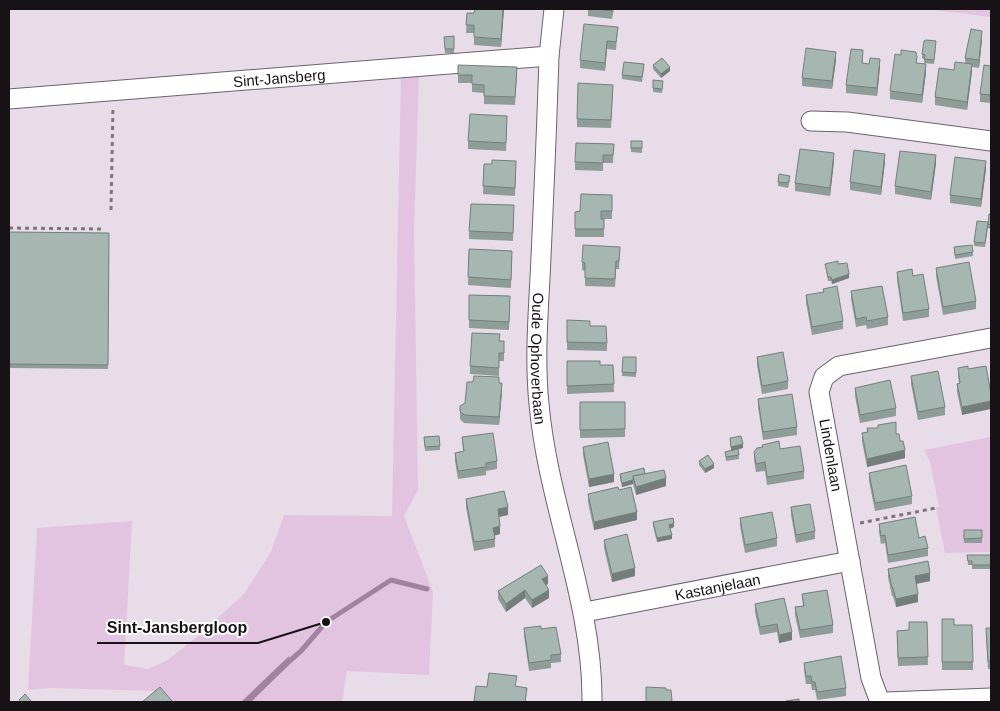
<svg xmlns="http://www.w3.org/2000/svg" width="1000" height="711" font-family="Helvetica,sans-serif">
<rect width="100%" height="100%" fill="#e7dce7"/>
<!-- green -->
<g fill="#e2c4e1">
<polygon points="927,9 991,9 991,17"/>
<polygon points="419,74 414,231 418,490 404,516 433,592 429,675 347,671 342,702 172,702 159,691 49,688 28,690 37,528 132,521 124,665 148,669 168,660 199,635 244,594 271,552 284,515 392,516 401,75"/>
<polygon points="991,437 991,552 945,553 936,508 939,507 930,462 924,450"/>
</g>
<!-- water -->
<polygon fill="#a182a0" points="289,656 289,665 251,702 241,702"/>
<g fill="none" stroke-linecap="round" stroke-linejoin="round">
<!-- stream -->
<polyline stroke="#a182a0" stroke-width="5" points="285,665 301,651 326,622 391,580 427,589"/>
<defs>
<g id="street">
<path id="s1" d="M554 9 549 56C547 123 544 190 541 257 539 306 534 355 539 404 548 506 593 600 592 702"/>
<path id="s2" d="M9 99 549 56"/>
<polyline points="811,121 847,122 991,141"/>
<path id="s3" d="M585 612 850 561"/>
<polyline points="880,702 871,678 819,392 824,377 839,366 991,338"/>
<polyline points="886,702 991,698"/>
</g>
</defs>
<!-- street casing -->
<use href="#street" stroke="#6d636d" stroke-width="21"/>
<!-- path -->
<g stroke="#7c757c" stroke-width="3" stroke-dasharray="4 4" stroke-linecap="butt">
<polyline points="111,210 113,106"/>
<polyline points="9,228 104,229"/>
<polyline points="860,523 936,508"/>
</g>
<!-- street -->
<use href="#street" stroke="#fff" stroke-width="19"/>
</g>
<!-- wall -->
<g fill="#8f9d98">
<polygon points="475,9 504,9 501,47 474,45 474,33 466,33 467,13 474,13"/>
<polygon points="588,9 614,9 612,19 588,16"/>
<polygon points="618,27 616,50 607,49 605,71 580,68 580,60"/>
<polygon points="454,36 454,53 445,53 444,37"/>
<polygon points="982,39 979,68 972,67 967,110 935,105 935,97 954,70 965,63 965,58"/>
<polygon points="936,45 934,64 924,63 924,59 922,58 922,54"/>
<polygon points="863,58 863,63 880,67 877,96 846,93 846,85"/>
<polygon points="836,60 832,89 802,86 802,78"/>
<polygon points="917,63 926,72 922,103 890,99 890,91"/>
<polygon points="458,65 517,75 515,105 484,104 484,93 472,92 472,83 458,83"/>
<polygon points="653,65 670,71 661,78 653,69"/>
<polygon points="991,66 991,103 980,102 980,94"/>
<polygon points="644,68 642,82 622,79 622,75"/>
<polygon points="613,85 611,128 577,127 577,119"/>
<polygon points="663,85 662,93 653,92 653,88"/>
<polygon points="507,116 506,151 468,149 468,141"/>
<polygon points="642,141 642,153 631,152 631,148"/>
<polygon points="614,144 613,163 603,163 603,171 575,170 575,162"/>
<polygon points="834,161 830,196 795,191 795,183"/>
<polygon points="885,162 881,195 850,190 850,182"/>
<polygon points="936,163 931,200 895,194 895,186"/>
<polygon points="484,164 516,169 515,196 483,194"/>
<polygon points="986,169 981,207 950,203 950,195"/>
<polygon points="790,180 788,188 778,186 778,182"/>
<polygon points="612,195 612,219 602,219 604,219 604,237 575,237 575,212 580,211"/>
<polygon points="514,205 513,241 469,239 469,231"/>
<polygon points="991,214 991,229 988,228 988,227 985,247 974,246 974,242 988,222"/>
<polygon points="9,232 109,233 108,369 9,368"/>
<polygon points="620,247 619,269 616,269 615,287 585,286 585,271 582,270 582,262"/>
<polygon points="954,247 973,252 973,256 955,259"/>
<polygon points="469,249 512,251 511,288 468,285"/>
<polygon points="825,264 838,264 849,278 832,284 831,281 828,281"/>
<polygon points="936,268 976,301 976,309 943,315 936,276"/>
<polygon points="897,272 913,276 929,309 929,317 903,321 897,280"/>
<polygon points="823,289 843,321 843,329 812,335 806,303 806,295 823,292"/>
<polygon points="851,291 888,317 888,325 867,329 866,325 856,327 851,299"/>
<polygon points="469,295 510,296 509,330 469,328"/>
<polygon points="567,320 590,326 607,343 607,351 567,350"/>
<polygon points="500,341 504,341 504,361 499,361 499,376 470,374 470,366"/>
<polygon points="623,357 636,357 636,377 622,376"/>
<polygon points="757,357 788,381 788,389 762,394 757,365"/>
<polygon points="567,361 600,365 613,365 614,392 567,394"/>
<polygon points="958,368 968,369 962,415 957,392 957,384 959,383 958,376"/>
<polygon points="911,376 945,407 945,415 918,420 911,384"/>
<polygon points="499,383 502,391 499,425 464,423 460,419 460,406"/>
<polygon points="855,388 896,408 896,416 860,423 855,396"/>
<polygon points="758,399 797,427 797,435 763,440 758,407"/>
<polygon points="580,402 625,402 625,437 580,438"/>
<polygon points="867,428 896,434 905,458 867,467 862,441 862,433 867,433"/>
<polygon points="439,436 440,450 425,451 424,437"/>
<polygon points="462,437 497,461 497,469 486,471 486,475 458,479 455,461 455,453 463,451"/>
<polygon points="730,438 743,448 738,449 739,459 726,461 725,452 731,450"/>
<polygon points="583,447 614,482 589,487 583,455"/>
<polygon points="780,449 804,471 804,479 767,485 765,471 756,472 754,460 754,452"/>
<polygon points="699,461 714,468 705,473 699,465"/>
<polygon points="869,473 912,496 912,504 875,511 869,481"/>
<polygon points="620,474 645,474 666,486 636,495 633,484 622,487 620,478"/>
<polygon points="619,490 637,520 594,530 588,502 588,494"/>
<polygon points="466,499 508,515 499,517 500,534 495,535 495,547 474,551 466,507"/>
<polygon points="791,507 815,531 815,539 796,543 791,515"/>
<polygon points="740,518 777,538 777,546 745,553 740,526"/>
<polygon points="653,522 674,527 670,529 672,539 657,542 653,526"/>
<polygon points="879,524 919,538 928,548 928,556 888,563 885,543 881,544 879,532"/>
<rect x="964" y="530" width="18" height="13"/>
<polygon points="604,540 635,576 612,582 604,548"/>
<polygon points="967,555 991,555 991,569 972,569 972,565 968,565"/>
<polygon points="888,569 930,581 916,584 918,602 896,607 893,596 892,596 888,577"/>
<polygon points="548,584 546,585 549,598 532,608 525,598 506,612 498,599 498,591"/>
<polygon points="802,594 833,625 833,633 800,638 795,615 795,607 803,606"/>
<polygon points="784,598 792,640 779,643 777,632 760,635 755,612 755,604"/>
<polygon points="942,619 954,625 973,662 973,670 942,670"/>
<polygon points="927,622 928,665 898,666 897,631 909,630"/>
<polygon points="524,628 541,629 561,654 561,662 551,663 551,668 529,671 524,636"/>
<polygon points="991,628 991,669 988,669 986,636"/>
<polygon points="804,663 846,688 846,696 817,700 815,690 812,690 811,684 806,684 804,671"/>
</g>
<!-- shaded-wall -->
<g fill="#747f7c">
<polygon points="503,9 504,9 501,47 501,39"/>
<polygon points="982,31 982,39 979,68 979,60"/>
<polygon points="607,41 607,49 605,71 605,63"/>
<polygon points="836,52 836,60 832,89 832,81"/>
<polygon points="880,59 880,67 877,96 877,88"/>
<polygon points="926,64 926,72 922,103 922,95"/>
<polygon points="972,64 972,72 967,110 967,102"/>
<polygon points="670,67 670,71 661,78 661,74"/>
<polygon points="834,153 834,161 830,196 830,188"/>
<polygon points="885,154 885,162 881,195 881,187"/>
<polygon points="936,155 936,163 931,200 931,192"/>
<polygon points="986,161 986,169 981,207 981,199"/>
<polygon points="849,274 849,278 832,284 832,280"/>
<polygon points="502,383 502,391 499,425 499,417"/>
<polygon points="991,401 991,409 962,415 962,407"/>
<polygon points="743,444 743,448 731,451 731,447"/>
<polygon points="905,450 905,458 867,467 867,459"/>
<polygon points="714,464 714,468 705,473 705,469"/>
<polygon points="614,474 614,482 589,487 589,479"/>
<polygon points="666,478 666,486 636,495 636,487"/>
<polygon points="633,480 633,484 622,487 622,483"/>
<polygon points="508,507 508,515 498,517 498,509"/>
<polygon points="637,512 637,520 594,530 594,522"/>
<polygon points="674,523 674,527 669,529 669,525"/>
<polygon points="500,526 500,534 493,536 493,528"/>
<polygon points="672,535 672,539 657,542 657,538"/>
<polygon points="635,568 635,576 612,582 612,574"/>
<polygon points="930,573 930,581 915,584 915,576"/>
<polygon points="548,576 548,584 542,587 542,579"/>
<polygon points="525,590 525,598 506,612 506,604"/>
<polygon points="549,590 549,598 532,608 532,600"/>
<polygon points="918,594 918,602 896,607 896,599"/>
<polygon points="792,632 792,640 779,643 779,635"/>
</g>
<!-- building -->
<g fill="#a6b6b1" stroke="#747f7c">
<polygon points="475,9 503,9 501,39 474,37 474,25 466,25 467,13 474,13"/>
<polygon points="597,9 613,9 612,11"/>
<polygon points="584,24 618,27 616,42 607,41 605,63 580,60"/>
<polygon points="971,29 982,31 979,60 965,58"/>
<polygon points="454,36 454,49 445,49 444,37"/>
<polygon points="926,40 936,41 934,60 924,59 925,55 922,54 924,41"/>
<polygon points="806,48 836,52 832,81 802,78"/>
<polygon points="851,49 863,50 862,63 869,64 870,58 880,59 877,88 846,85"/>
<polygon points="901,50 916,52 917,57 916,63 926,64 922,95 890,91 895,54 901,55"/>
<polygon points="662,58 670,67 661,74 653,65"/>
<polygon points="624,62 644,64 642,77 622,75"/>
<polygon points="955,62 972,64 967,102 935,97 939,68 954,70"/>
<polygon points="458,65 517,67 515,97 484,96 484,85 472,84 472,75 458,75"/>
<polygon points="984,65 991,66 991,95 980,94"/>
<polygon points="653,80 663,81 662,89 653,88"/>
<polygon points="578,83 613,85 611,120 577,119"/>
<polygon points="470,114 507,116 506,143 468,141"/>
<rect x="631" y="141" width="11" height="7"/>
<polygon points="576,143 614,144 613,155 603,155 603,163 575,162"/>
<polygon points="800,149 834,153 830,188 795,183"/>
<polygon points="854,150 885,154 881,187 850,182"/>
<polygon points="900,151 936,155 931,192 895,186"/>
<polygon points="955,157 986,161 981,199 950,195"/>
<polygon points="492,160 516,161 515,188 483,186 484,164 492,164"/>
<polygon points="779,174 790,176 788,183 778,182"/>
<polygon points="581,194 612,195 612,211 601,211 601,219 604,219 604,229 575,229 575,212 580,211"/>
<polygon points="471,204 514,205 513,233 469,231"/>
<polygon points="989,214 991,214 991,225 988,224"/>
<polygon points="977,221 988,222 985,243 974,242"/>
<polygon points="9,232 109,233 108,365 9,364"/>
<polygon points="583,245 620,247 619,261 616,261 615,279 585,278 585,263 582,262"/>
<polygon points="972,245 973,252 955,255 954,247"/>
<polygon points="469,249 512,251 511,280 468,277"/>
<polygon points="838,261 838,264 847,263 849,274 832,280 831,277 828,277 825,264"/>
<polygon points="969,262 976,301 943,307 936,268"/>
<polygon points="912,269 913,276 923,274 929,309 903,313 897,272"/>
<polygon points="837,286 843,321 812,327 806,295 824,292 823,289"/>
<polygon points="882,286 888,317 867,321 866,317 856,319 851,291"/>
<polygon points="469,295 510,296 509,322 469,320"/>
<polygon points="567,320 590,321 590,326 606,326 607,343 567,342"/>
<polygon points="472,333 500,334 499,341 504,341 504,353 499,353 499,368 470,366"/>
<polygon points="783,352 788,381 762,386 757,357"/>
<polygon points="623,357 636,357 636,373 622,372"/>
<polygon points="567,361 600,361 600,365 613,365 614,384 567,386"/>
<polygon points="968,366 968,369 986,366 991,394 991,401 962,407 957,384 960,383 958,368"/>
<polygon points="938,371 945,407 918,412 911,376"/>
<polygon points="474,376 499,377 499,383 502,383 499,417 464,415 460,411 460,406 465,403 467,382 473,382"/>
<polygon points="890,380 896,408 860,415 855,388"/>
<polygon points="792,394 797,427 763,432 758,399"/>
<polygon points="580,402 625,402 625,429 580,430"/>
<polygon points="896,422 896,434 899,434 900,441 903,441 905,450 867,459 862,433 868,432 867,428 878,428 878,425"/>
<polygon points="493,433 497,461 486,463 486,467 458,471 455,453 464,451 462,437"/>
<polygon points="439,436 440,446 425,447 424,437"/>
<polygon points="741,436 743,444 731,447 730,438"/>
<polygon points="779,441 780,449 800,446 804,471 767,477 765,462 756,464 754,452 757,448 763,447 762,445"/>
<polygon points="608,442 614,474 589,479 583,447"/>
<polygon points="738,449 739,455 726,457 725,452"/>
<polygon points="708,455 714,464 705,469 699,461"/>
<polygon points="906,465 912,496 875,503 869,473"/>
<polygon points="644,468 645,474 633,476 633,480 622,483 620,474"/>
<polygon points="664,470 666,478 636,487 633,476"/>
<polygon points="618,487 619,490 631,487 637,512 594,522 588,494"/>
<polygon points="504,491 508,507 498,509 500,526 493,528 495,539 474,542 466,499"/>
<polygon points="810,504 815,531 796,535 791,507"/>
<polygon points="772,512 777,538 745,545 740,518"/>
<polygon points="915,517 919,538 925,536 928,548 888,555 885,535 881,536 879,524"/>
<polygon points="673,518 674,523 669,525 672,535 657,538 653,522"/>
<polygon points="964,530 982,530 982,538 964,539"/>
<polygon points="627,534 635,568 612,574 604,540"/>
<polygon points="967,555 991,555 991,565 972,565 972,561 968,561"/>
<polygon points="928,561 930,573 915,576 918,594 896,599 893,588 892,588 888,569"/>
<polygon points="541,565 548,576 542,579 549,590 532,600 525,590 506,604 498,591"/>
<polygon points="827,590 833,625 800,630 795,607 804,606 802,594"/>
<polygon points="784,598 792,632 779,635 777,624 760,627 755,604"/>
<polygon points="942,619 954,619 954,625 972,625 973,662 942,662"/>
<polygon points="909,622 927,622 928,657 898,658 897,631 909,630"/>
<polygon points="541,626 541,629 556,627 561,654 551,655 551,660 529,663 524,628"/>
<polygon points="986,628 991,628 991,661 988,661"/>
<polygon points="841,656 846,688 817,692 815,682 812,682 811,676 806,676 804,663"/>
<polygon points="489,673 517,676 515,686 527,688 525,702 484,702 474,701 476,686 487,687"/>
<polygon points="160,687 172,701 170,702 142,702"/>
<polygon points="646,687 666,688 666,690 671,690 672,701 670,702 642,702 646,702"/>
<polygon points="25,694 31,701 30,702 21,702 19,700"/>
<polygon points="799,699 799,702 786,702 786,701"/>
</g>
<g text-anchor="middle" dominant-baseline="central" stroke-width="4" stroke-linejoin="round" paint-order="stroke">
<!-- street labels -->
<g font-size="15" fill="#161216" stroke="#fff">
<text stroke="none"><textPath href="#s2" startOffset="271">Sint-Jansberg</textPath></text>
<text stroke="none"><textPath href="#s1" startOffset="350">Oude Ophoverbaan</textPath></text>
<text transform="translate(831 455) rotate(80)">Lindenlaan</text>
<text stroke="none"><textPath href="#s3" startOffset="135">Kastanjelaan</textPath></text>
</g>
</g>
<!-- callouts -->
<path fill="none" stroke="#161216" stroke-width="2" d="M326 622L258 643H97"/>
<circle fill="#161216" stroke="#fff" stroke-width="2" cx="326" cy="622" r="5"/>
<g font-size="16" text-anchor="middle" font-weight="bold" fill="#161216" stroke="#fff" stroke-width="4" stroke-linejoin="round" paint-order="stroke">
<text x="177" y="633">Sint-Jansbergloop</text>
</g>
<!-- border -->
<rect width="1000" height="711" fill="none" stroke="#161216" stroke-width="20"/>
</svg>
